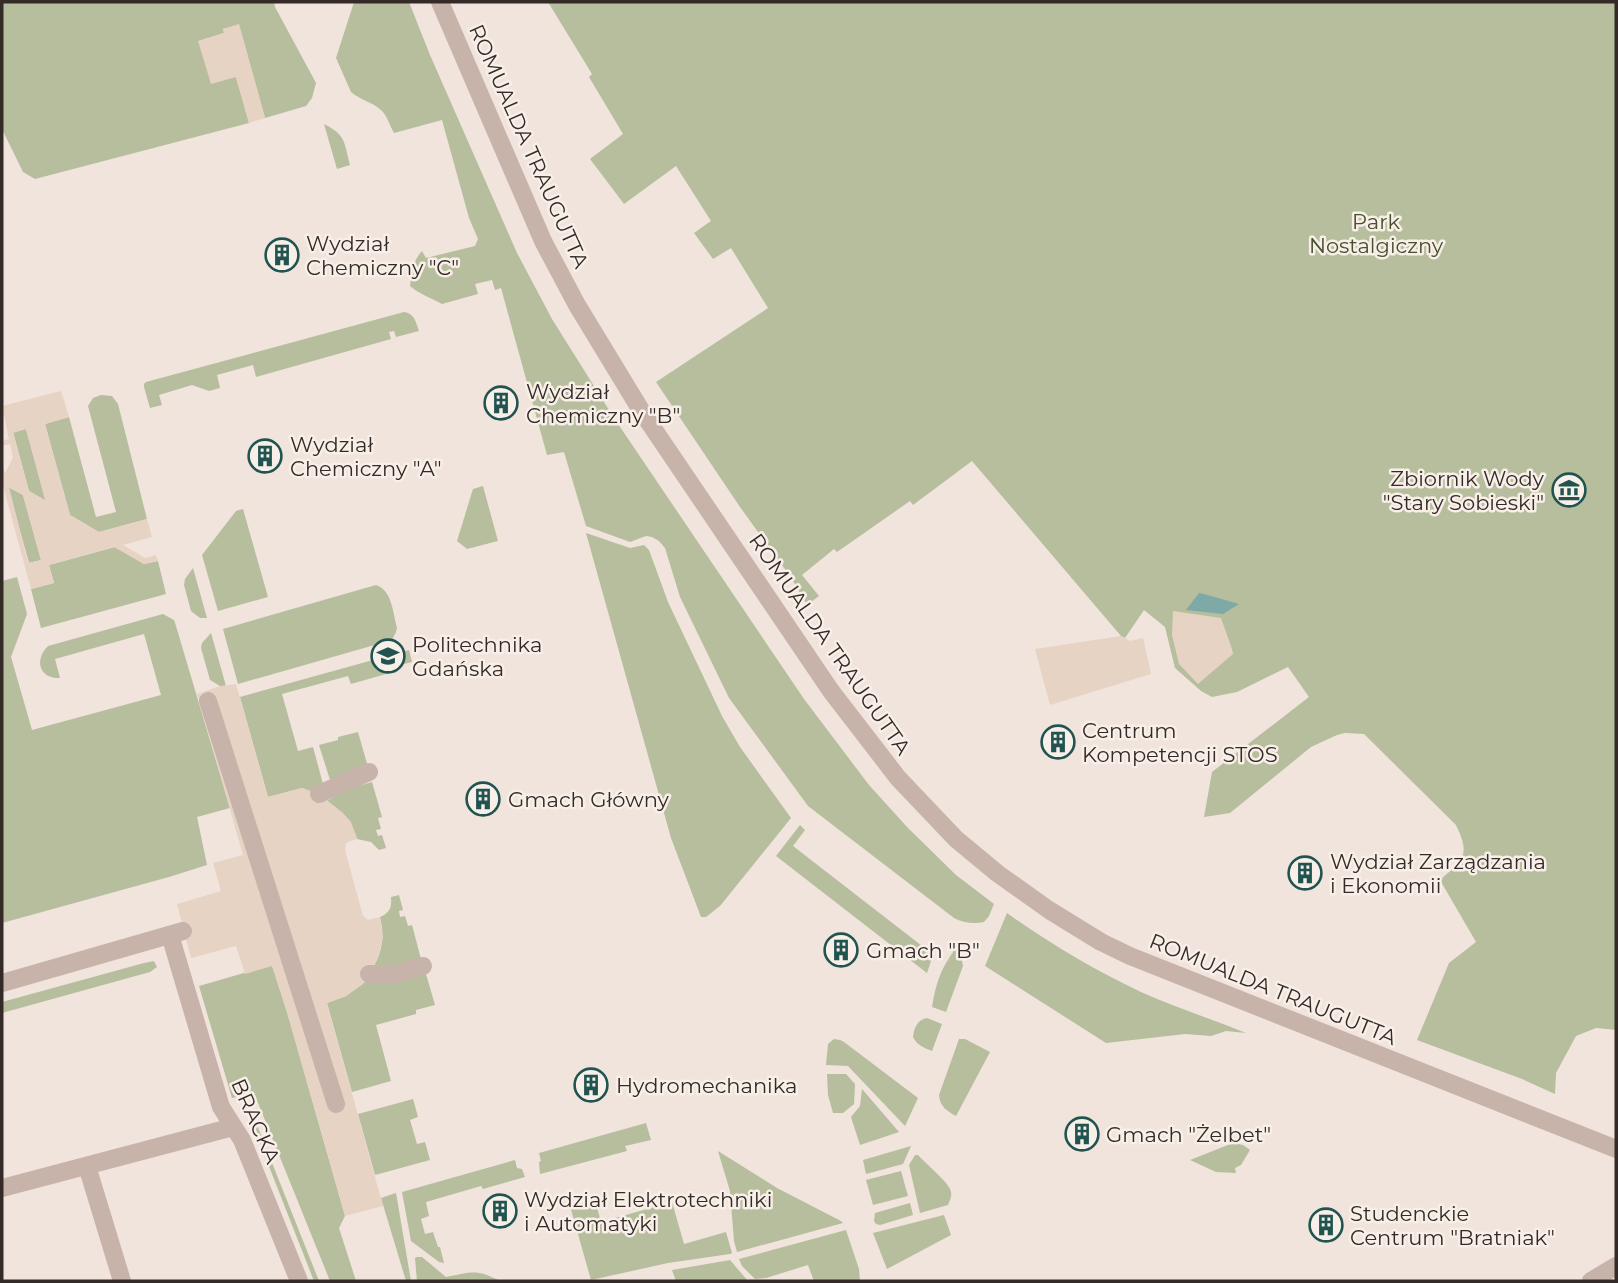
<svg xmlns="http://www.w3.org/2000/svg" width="1618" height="1283" font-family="Montserrat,sans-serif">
<rect width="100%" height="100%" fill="#f0e4dc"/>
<!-- green -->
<g fill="#b6be9d">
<polygon points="2,2 274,2 275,7 316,83 312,98 306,106 265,118 239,25 223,29 224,33 199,41 236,77 249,123 35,179 23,172 2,129"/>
<path d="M354 2H409L430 55 517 253 552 319 614 418 804 699 869 785 908 828 956 875 994 904 989 916 984 922C974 924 963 923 954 918L808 806 729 698 680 597 665 548 659 541 652 537 646 536 630 542 586 526 564 452 547 455 501 288 495 290 492 280 475 284 478 294 442 304C433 299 416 292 410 286 412 273 413 260 422 251L426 258 475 246 478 239 469 218 442 120 394 133C390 126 387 116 382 111 373 102 360 100 351 92L336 58Z"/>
<path d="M548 2H1616V1030L1596 1028 1576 1036 1556 1073 1555 1094 1522 1079 1417 1040 1449 963 1476 942 1440 880C1463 860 1471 856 1456 825L1364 734 1345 733 1337 735 1311 747 1230 813 1204 817 1212 772 1309 697 1288 667 1237 692 1212 697 1201 691 1175 668 1165 627 1144 610 1125 638 1121 636 972 461 913 505 910 501 837 552 834 549 802 575 819 596 807 605 792 579 740 507 656 382 768 308 731 248 713 259 694 233 711 221 676 166 624 204 590 159 623 134 589 77 592 74Z"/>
<path d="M324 124C346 135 344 142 350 165L337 169Z"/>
<path d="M404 312C414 313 416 322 419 331L396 337 394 331 389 332 391 339 256 377 253 365 217 375 220 388 209 391 192 385 159 395 162 405 150 408 144 387V384L146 382Z"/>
<polygon points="101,395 112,396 118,404 147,519 99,532 70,515 45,424 69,417 96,517 116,512 88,406 93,398"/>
<polygon points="26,429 46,501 29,491 13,432"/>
<polygon points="483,486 498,541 467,549 457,541 473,489"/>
<polygon points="8,487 23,495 41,560 29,563"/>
<polygon points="243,509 268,597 218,611 202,555 236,511"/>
<polygon points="586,533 630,548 644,545 649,550 668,602 722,716 740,747 791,818 720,906 706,917 701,917 671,838"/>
<polygon points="115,547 144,564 158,561 166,594 41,628 31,589 54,583 49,565"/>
<polygon points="193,568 207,618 200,618 191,611 184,585 185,579"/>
<path d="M17 577 27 614 11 657 32 730 161 695 144 634 55 659 60 678C39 679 34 660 48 646L163 614 174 620 176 626 230 808 197 817 207 865 169 877 2 923V581Z"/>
<path d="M376 585C392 590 393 613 397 628L396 632 392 640 238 684 223 629Z"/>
<polygon points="211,633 226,686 220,686 210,680 201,648 202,643"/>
<polygon points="409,650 412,662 392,667 393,672 351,684 348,676 282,694 298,751 313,747 323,784 312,792 302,788 268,797 240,697"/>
<polygon points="358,732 368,767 330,780 319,745 338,740 338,737"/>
<path d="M372 782 382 817 378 818 381 829 376 830 378 836 382 835 386 848 379 850 371 842 357 839C352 820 341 812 327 801L348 789Z"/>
<polygon points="800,825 805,830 793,846 935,956 931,961 927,973 776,856"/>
<path d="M399 895 403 910 399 911 400 917 405 916 408 926 412 925 421 959 394 966H374C383 950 384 935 380 917 390 913 392 907 391 897Z"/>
<path d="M1007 913C1049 943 1094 970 1141 992 1175 1007 1211 1019 1246 1033L1226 1031 1211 1036 1185 1034 1106 1043 985 966Z"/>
<path d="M955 949 961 955 963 966 946 1012 932 1007C936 982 941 969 955 949Z"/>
<polygon points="154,961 157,967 150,972 2,1013 2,1002 144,963"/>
<polygon points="272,965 287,1012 345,1216 339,1228 356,1281 330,1281 254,1093 232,1098 199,986"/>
<path d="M426 974 435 1005 416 1010V1014L376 1025 391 1081 352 1092 327 1003 346 996 365 982C385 984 406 980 426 974Z"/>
<path d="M927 1018 942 1024 932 1051C924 1048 917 1045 913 1037 914 1028 917 1020 927 1018Z"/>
<polygon points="834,1039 840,1040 844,1042 918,1098 905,1126 848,1066 826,1065 828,1044"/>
<path d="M959 1039H965L990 1052 956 1116C947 1111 940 1107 939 1095Z"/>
<polygon points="827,1074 846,1074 855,1084 854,1104 843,1113 833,1113 828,1095"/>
<polygon points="862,1089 899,1132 860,1145 851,1117 860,1106"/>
<polygon points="413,1099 418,1117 410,1120 417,1144 425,1142 430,1160 375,1175 358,1114"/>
<polygon points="246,1108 251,1110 319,1281 314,1281"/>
<polygon points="646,1123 651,1140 625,1146 627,1151 540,1174 539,1162 541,1161 539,1153"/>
<polygon points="1233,1143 1243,1145 1250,1150 1241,1165 1235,1168 1236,1173 1216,1172 1190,1160"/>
<polygon points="911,1146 903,1164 866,1174 863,1160"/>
<polygon points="718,1151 777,1188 841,1221 843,1223 737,1252 734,1241 730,1191"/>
<path d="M915 1155H918C925 1163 946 1180 950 1189 953 1195 950 1200 948 1205L920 1213 909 1165Z"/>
<polygon points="515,1160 517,1168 522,1169 525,1177 483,1189 481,1186 426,1202 429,1216 421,1219 425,1234 433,1232 438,1247 440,1247 444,1263 439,1262 411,1241 402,1192"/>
<polygon points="901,1171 908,1196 873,1205 866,1180"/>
<polygon points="396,1193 411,1281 406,1281 381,1198"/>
<polygon points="595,1200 601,1222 672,1202 684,1244 726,1232 732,1253 730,1254 668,1263 591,1280 570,1206"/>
<polygon points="910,1203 913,1215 880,1225 876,1224 874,1221 875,1213"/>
<polygon points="944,1215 951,1235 887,1269 873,1233"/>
<polygon points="846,1230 859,1269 860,1281 814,1281 808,1265 766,1278 755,1279 742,1266 739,1259"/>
<path d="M417 1257H422L446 1277C473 1272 476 1269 500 1281H417L415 1258Z"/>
<polygon points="730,1260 748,1281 676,1281 672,1270"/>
</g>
<!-- plaza -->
<g fill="#e7d3c4" fill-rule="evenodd">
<polygon points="239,24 265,118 249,123 236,77 211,84 198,41 224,33 223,29"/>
<path d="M61 391 69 417 45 424 70 515 99 532 147 519 152 537 123 545 145 558 156 555 158 561 144 564 114 547 49 565 54 583 31 589 2 482V465L5 473 13 458 10 444 2 446V441L9 439 2 406ZM26 429 45 500 29 491 13 433ZM9 487 23 495 41 560 28 563Z"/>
<polygon points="1173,611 1221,618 1232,649 1233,654 1198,684 1179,664 1172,635"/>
<polygon points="1121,636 1130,641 1143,638 1151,674 1050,705 1035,649"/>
<polygon points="236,684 268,797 302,788 319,794 343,813 351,822 357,839 346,843 345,850 363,916 368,920 380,917 382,927 383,938 378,958 363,984 346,996 327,1003 383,1206 345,1216 287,1012 272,966 245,974 236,946 191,958 177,904 221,891 213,863 243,855 197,694 220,686"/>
</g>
<!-- water -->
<polygon fill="#7daaa7" points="1199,593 1204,594 1239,604 1223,614 1186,610"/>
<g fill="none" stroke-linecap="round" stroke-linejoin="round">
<!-- street -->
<g stroke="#c7b3a9" stroke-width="18">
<polyline points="440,2 543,241 577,305 642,412 831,691 898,778 956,839 997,873 1049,910 1101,942 1130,956 1616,1149"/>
<polyline points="208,701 336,1104"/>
<polyline points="319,794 369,772"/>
<polyline points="170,935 221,1107 242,1140 299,1281"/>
<polyline points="369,974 396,974 423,966"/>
<polyline points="2,983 183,931"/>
<polyline points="87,1166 122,1281"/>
<polyline points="2,1188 233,1127"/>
<polyline points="1591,1281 1616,1266"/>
</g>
</g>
<!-- icons -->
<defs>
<symbol id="building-ring" viewBox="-11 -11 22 22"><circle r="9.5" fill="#f8efe8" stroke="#215350" stroke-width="1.5"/><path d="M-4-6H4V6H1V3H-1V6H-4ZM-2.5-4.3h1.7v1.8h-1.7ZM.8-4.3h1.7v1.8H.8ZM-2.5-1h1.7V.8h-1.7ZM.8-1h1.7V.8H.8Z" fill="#215350"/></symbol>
<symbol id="museum-ring" viewBox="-11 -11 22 22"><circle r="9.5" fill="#f8efe8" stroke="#215350" stroke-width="1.5"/><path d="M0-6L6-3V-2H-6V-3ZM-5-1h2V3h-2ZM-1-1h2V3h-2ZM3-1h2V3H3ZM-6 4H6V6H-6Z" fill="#215350"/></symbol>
<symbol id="university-ring" viewBox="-11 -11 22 22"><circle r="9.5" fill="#f8efe8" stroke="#215350" stroke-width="1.5"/><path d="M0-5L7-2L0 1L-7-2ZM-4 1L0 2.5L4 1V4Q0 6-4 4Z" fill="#215350"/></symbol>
</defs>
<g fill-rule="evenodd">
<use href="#building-ring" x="263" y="236" width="38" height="38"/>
<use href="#building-ring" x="482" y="384" width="38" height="38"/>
<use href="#building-ring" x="246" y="437" width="38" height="38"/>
<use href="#museum-ring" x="1550" y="471" width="38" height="38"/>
<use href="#university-ring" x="369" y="637" width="38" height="38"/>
<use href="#building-ring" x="1039" y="723" width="38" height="38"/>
<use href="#building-ring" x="464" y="780" width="38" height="38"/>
<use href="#building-ring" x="1286" y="854" width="38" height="38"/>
<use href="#building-ring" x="822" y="931" width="38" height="38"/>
<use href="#building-ring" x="572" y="1066" width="38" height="38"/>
<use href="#building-ring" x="1063" y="1115" width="38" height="38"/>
<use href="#building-ring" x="481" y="1192" width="38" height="38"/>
<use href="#building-ring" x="1307" y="1206" width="38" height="38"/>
</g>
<g text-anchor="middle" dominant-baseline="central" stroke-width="5" stroke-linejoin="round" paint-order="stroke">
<!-- street labels -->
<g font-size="21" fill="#342b28" stroke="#f8efe8">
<text transform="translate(529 146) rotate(66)">ROMUALDA TRAUGUTTA</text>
<text transform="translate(830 644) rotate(55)">ROMUALDA TRAUGUTTA</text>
<text transform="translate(1273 989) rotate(22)">ROMUALDA TRAUGUTTA</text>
<text transform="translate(256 1121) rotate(66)">BRACKA</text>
</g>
<!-- park labels -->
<g font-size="21" fill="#48512e" stroke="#f8efe8">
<text x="1376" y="221">Park<tspan x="1376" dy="24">Nostalgiczny</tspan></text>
</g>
<!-- poi labels -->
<g font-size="21" fill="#342b28" stroke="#f8efe8" text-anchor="start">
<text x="306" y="243">Wydział<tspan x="306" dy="24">Chemiczny "C"</tspan></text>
<text x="526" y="391">Wydział<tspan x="526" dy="24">Chemiczny "B"</tspan></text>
<text x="290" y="444">Wydział<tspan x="290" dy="24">Chemiczny "A"</tspan></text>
<text x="1544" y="478" text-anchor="end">Zbiornik Wody<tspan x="1544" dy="24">"Stary Sobieski"</tspan></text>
<text x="412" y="644">Politechnika<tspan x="412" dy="24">Gdańska</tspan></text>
<text x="1082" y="730">Centrum<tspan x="1082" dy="24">Kompetencji STOS</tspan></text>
<text x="508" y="799">Gmach Główny</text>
<text x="1330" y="861">Wydział Zarządzania<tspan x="1330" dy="24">i Ekonomii</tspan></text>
<text x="866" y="950">Gmach "B"</text>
<text x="616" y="1085">Hydromechanika</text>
<text x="1106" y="1134">Gmach "Żelbet"</text>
<text x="524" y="1199">Wydział Elektrotechniki<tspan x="524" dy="24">i Automatyki</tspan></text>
<text x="1350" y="1213">Studenckie<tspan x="1350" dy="24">Centrum "Bratniak"</tspan></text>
</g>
</g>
<!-- border -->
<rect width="1618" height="1283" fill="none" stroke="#342b28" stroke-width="7"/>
</svg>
